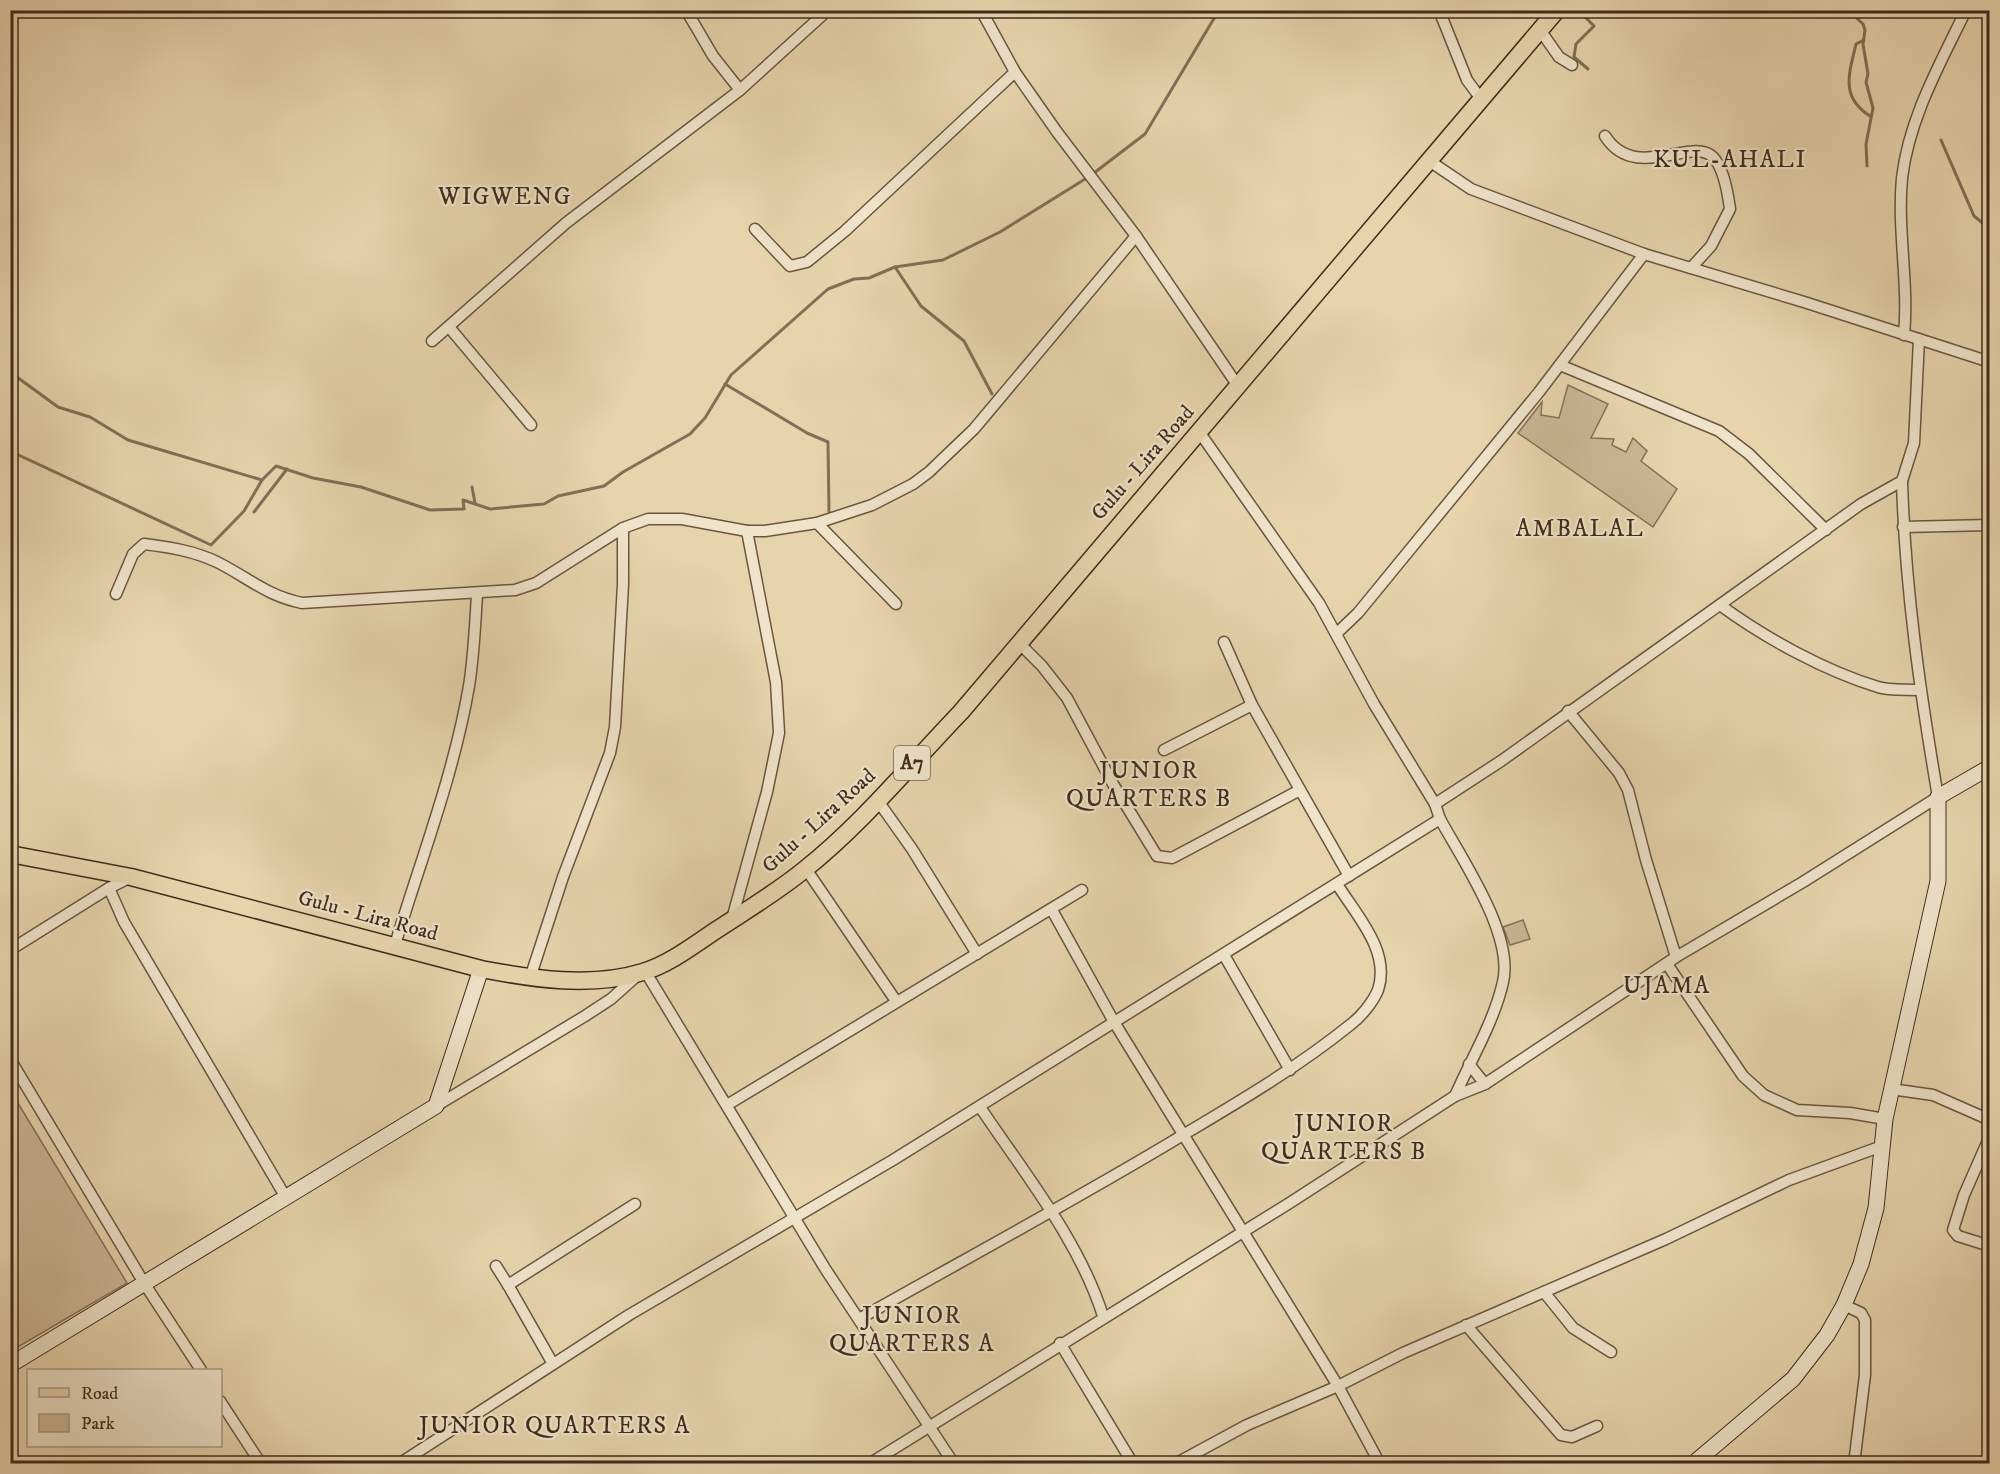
<svg xmlns="http://www.w3.org/2000/svg" width="2000" height="1474" font-family="'IM FELL DW Pica',serif">
<rect width="100%" height="100%" fill="#e7d4ad"/>
<filter id="stains"><feTurbulence type="fractalNoise" baseFrequency=".00333" numOctaves="4"/><feColorMatrix values="0 0 0 0 .2 0 0 0 0 .09 0 0 0 0 .02 0 0 0 .5 -.17"/></filter>
<radialGradient id="worn" r=".72"><stop offset=".6" stop-color="#630" stop-opacity="0"/><stop offset="1" stop-color="#630" stop-opacity=".3"/></radialGradient>
<!-- green -->
<g fill="#cbb795" stroke="#867159" stroke-width="1.5">
<polygon points="1568,385 1608,404 1591,438 1614,439 1612,445 1626,452 1633,438 1647,451 1641,461 1677,489 1653,527 1518,433 1542,402 1541,415 1559,418"/>
<polygon points="1523,920 1530,939 1510,945 1503,927"/>
<polygon points="10,1090 127,1283 11,1351 10,1351"/>
</g>
<g fill="none" stroke-linecap="round" stroke-linejoin="round">
<!-- stream -->
<g stroke="#836e56" stroke-width="3">
<polyline points="1578,10 1594,26 1576,44 1574,57 1588,69"/>
<polyline points="1848,10 1863,24 1865,30 1863,44 1868,74 1866,82 1873,108 1866,144 1867,166"/>
<path d="M1864 40 1856 44C1849 74 1840 97 1870 116"/>
<polyline points="1941,140 1974,216 1984,224 1990,236"/>
<polyline points="895,267 921,306 964,341 992,394"/>
<polyline points="10,372 58,407 90,417 128,440 262,480 276,466 313,478 361,487 430,510 464,509 463,500 490,509 544,504 558,496 604,486 623,472 690,434 705,418 731,375 828,289 854,279 869,278 895,267 943,260 1000,232 1090,176 1145,134 1219,10"/>
<polyline points="725,384 807,433 828,442 829,512"/>
<polyline points="10,451 211,545 244,511 262,480"/>
<polyline points="472,487 475,503"/>
<polyline points="254,512 287,469"/>
</g>
<defs>
<g id="street">
<polyline points="686,10 713,56 740,90"/>
<polyline points="981,10 1015,72 1057,132 1136,236 1238,386"/>
<polyline points="1439,10 1467,80 1481,99"/>
<polyline points="1540,30 1559,57 1572,65"/>
<path d="M1605 136C1635 183 1692 136 1713 157 1724 168 1728 194 1730 209L1711 246 1691 268"/>
<polyline points="1428,160 1471,189 1644,254 1804,302 1990,362"/>
<polyline points="755,229 790,266 807,262 845,231 1015,72"/>
<polyline points="449,327 531,425"/>
<path d="M1904 335C1909 283 1897 230 1902 178 1909 118 1940 64 1966 10"/>
<polyline points="432,341 566,223 740,90 828,10"/>
<polyline points="1560,365 1719,431 1749,454 1826,530"/>
<path d="M1200 433 1319 603 1374 704 1435 804 1440 819C1463 861 1514 935 1503 982 1494 1022 1471 1059 1455 1096"/>
<polyline points="817,523 896,604"/>
<polyline points="1903,527 1990,525"/>
<path d="M116 594 133 554 144 544C169 547 194 551 217 562 249 578 265 595 302 603L515 590 536 583 623 528 648 519H682L747 531H765L817 523 872 505 913 484 929 472 974 429 1136 236"/>
<path d="M1720 605C1765 638 1825 671 1878 687 1890 691 1906 689 1920 690"/>
<polyline points="1337,633 1358,613 1539,392 1644,254"/>
<polyline points="1018,642 1042,666 1067,698 1113,784 1157,856 1172,858 1300,790"/>
<polyline points="1224,642 1252,705 1349,876"/>
<polyline points="1568,711 1619,773 1628,790 1646,860 1676,957"/>
<polyline points="1164,750 1252,705"/>
<polyline points="878,801 912,849 977,954"/>
<polyline points="1435,804 1501,761 1861,504 1902,481 1914,443 1919,339"/>
<polyline points="806,869 896,1001"/>
<polyline points="109,888 124,922 285,1196"/>
<polyline points="1052,910 1114,1022 1338,1386 1380,1464"/>
<polyline points="732,919 767,792 779,733 776,682 747,531"/>
<path d="M395 945C421 859 454 774 469 686 474 655 475 625 477 595"/>
<polyline points="10,950 109,888 131,877"/>
<polyline points="1224,955 1290,1070"/>
<polyline points="1667,964 1743,1076 1764,1095 1797,1110 1850,1113 1885,1119"/>
<polyline points="645,971 826,1270 954,1464"/>
<polyline points="530,978 563,877 610,753 615,727 623,584 623,528"/>
<polyline points="10,1059 144,1283 201,1370"/>
<polyline points="1469,1064 1485,1084"/>
<polyline points="1891,1089 1933,1095 1990,1120"/>
<polyline points="727,1105 1082,890"/>
<polyline points="436,1106 585,1016 611,999 639,974"/>
<path d="M980 1107C1024 1173 1079 1240 1103 1316"/>
<polyline points="1990,1136 1964,1195 1953,1230 1958,1236 1990,1246"/>
<polyline points="496,1266 508,1285 635,1204"/>
<polyline points="508,1285 553,1364"/>
<polyline points="1544,1292 1573,1328 1611,1352"/>
<polyline points="1844,1305 1861,1313 1865,1320 1865,1375 1854,1464"/>
<path d="M859 1319C967 1258 1077 1199 1183 1135 1240 1101 1298 1067 1350 1025 1361 1017 1373 1002 1378 990 1391 951 1356 915 1337 884"/>
<polyline points="1466,1325 1561,1435 1572,1437 1597,1426"/>
<polyline points="1060,1343 1133,1464"/>
<polyline points="220,1401 261,1464"/>
<polyline points="399,1464 629,1315 893,1160 1440,819"/>
<path d="M869 1464 1288 1204 1455 1096 1485 1084 1676 957 1803 882 1938 797C1920 692 1905 587 1902 481"/>
<polyline points="1175,1464 1247,1425 1338,1386 1403,1353 1666,1239 1789,1180 1882,1146"/>
</g>
<g id="secondary">
<polyline points="10,1365 436,1106 481,969"/>
<polyline points="1693,1464 1793,1379 1827,1335 1844,1305 1861,1264 1876,1208 1885,1119 1938,881 1938,797 1990,767"/>
</g>
<path id="primary" d="M10 854 131 877 481 969C534 979 591 988 643 972 670 964 695 944 718 929 747 910 777 892 804 870 862 824 910 765 961 712L1557 10"/>
</defs>
<!-- street casing -->
<use href="#street" stroke="#6b5541" stroke-width="13"/>
<!-- secondary casing -->
<use href="#secondary" stroke="#422b1d" stroke-width="17"/>
<!-- primary casing -->
<use href="#primary" stroke="#422b1d" stroke-width="19"/>
<!-- street -->
<use href="#street" stroke="#efe3ca" stroke-width="10"/>
<!-- secondary -->
<use href="#secondary" stroke="#efe3ca" stroke-width="15"/>
<!-- primary -->
<use href="#primary" stroke="#e7d4ad" stroke-width="16"/>
</g>
<g text-anchor="middle" dominant-baseline="central" stroke-width="4.5" stroke-linejoin="round" paint-order="stroke">
<!-- shield labels -->
<rect fill="#efe3ca" stroke="#766251" stroke-width="1.5" x="894" y="746" width="36" height="34" rx="4.5"/>
<g font-size="20" font-weight="bold" fill="#422b1d">
<text x="912" y="763">A7</text>
</g>
<!-- street labels -->
<g font-size="21" fill="#422b1d" stroke="#efe3ca">
<text transform="translate(1143 463) rotate(-49)">Gulu - Lira Road</text>
<text transform="translate(819 821) rotate(-42)">Gulu - Lira Road</text>
<text transform="translate(368 916) rotate(15)">Gulu - Lira Road</text>
</g>
<!-- quarter labels -->
<g font-size="24" letter-spacing="1.5" fill="#422b1d" stroke="#efe3ca">
<text x="1730" y="160">KUL-AHALI</text>
<text x="505" y="197">WIGWENG</text>
<text x="1580" y="529">AMBALAL</text>
<text x="1149" y="771">JUNIOR<tspan x="1149" dy="28">QUARTERS B</tspan></text>
<text x="1667" y="986">UJAMA</text>
<text x="1344" y="1124">JUNIOR<tspan x="1344" dy="28">QUARTERS B</tspan></text>
<text x="912" y="1316">JUNIOR<tspan x="912" dy="28">QUARTERS A</tspan></text>
<text x="555" y="1426">JUNIOR QUARTERS A</text>
</g>
</g>
<!-- margin -->
<rect width="2000" height="1474" fill="none" stroke="#e7d4ad" stroke-width="36"/>
<rect x="12" y="12" width="1976" height="1450" fill="none" stroke="#422b1d" stroke-width="3"/>
<rect x="18" y="18" width="1964" height="1438" fill="none" stroke="#422b1d" stroke-width="1.5"/>
<!-- legend -->
<rect x="27" y="1369" width="195" height="78" fill="#efe3ca" stroke="#aa9985" stroke-width="1.5"/>
<rect x="39" y="1388" width="30" height="9" fill="#e7d4ad" stroke="#aa9985" stroke-width="1.5"/>
<text x="81" y="1399" font-size="18" fill="#422b1d">Road</text>
<rect x="39" y="1414" width="30" height="18" fill="#cbb795" stroke="#aa9985" stroke-width="1.5"/>
<text x="81" y="1429" font-size="18" fill="#422b1d">Park</text>
<rect width="100%" height="100%" filter="url(#stains)"/>
<rect width="100%" height="100%" fill="url(#worn)"/>
</svg>
